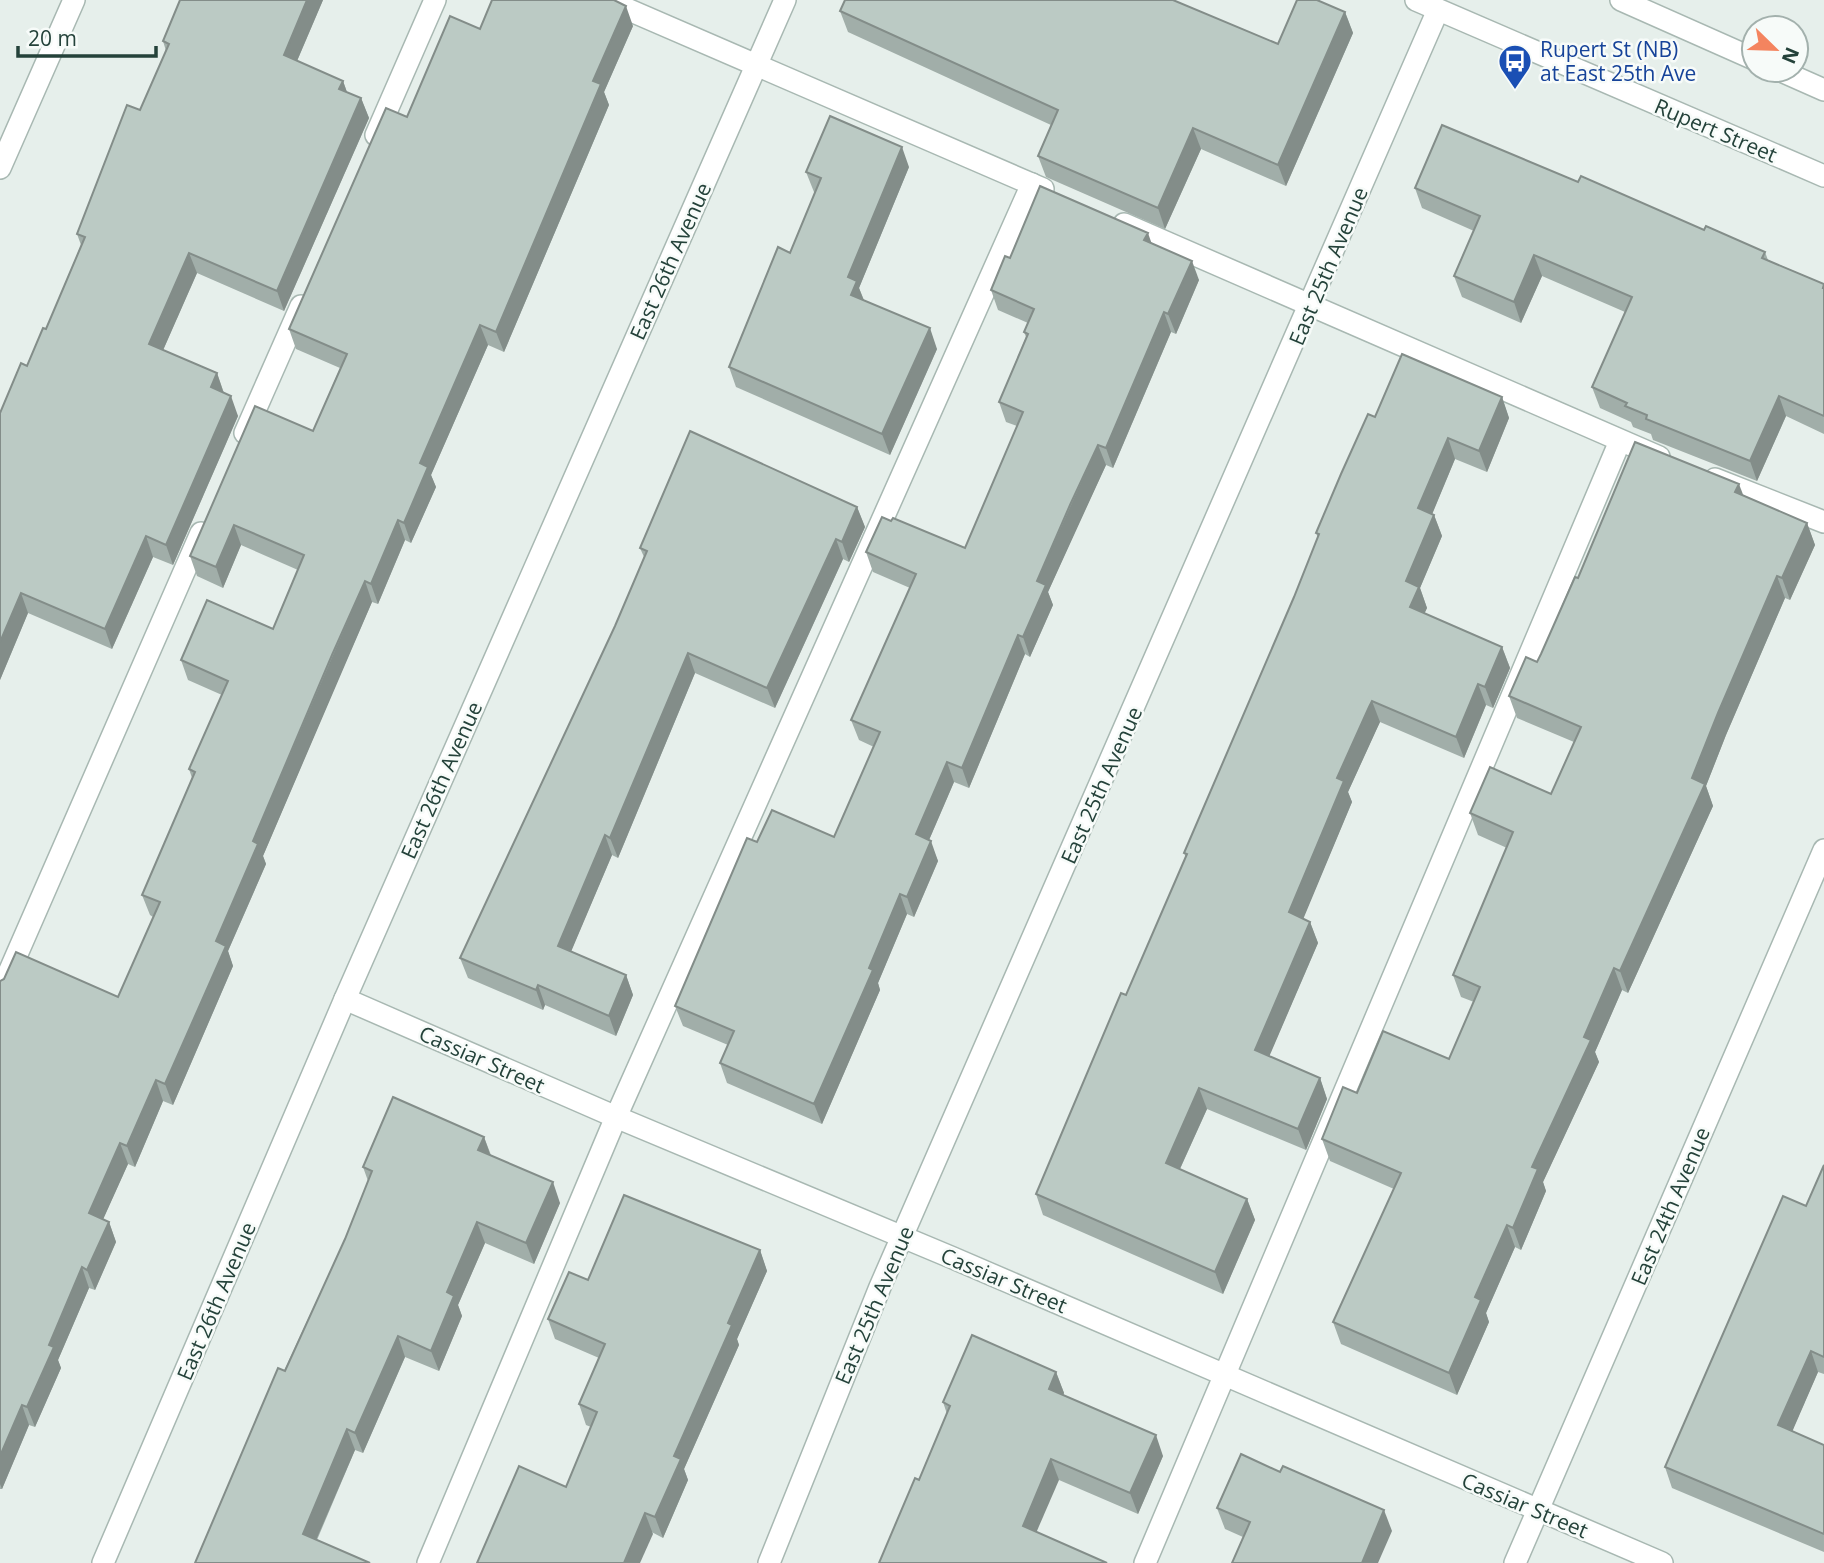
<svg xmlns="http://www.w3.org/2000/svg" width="1824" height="1563" font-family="'Open Sans',sans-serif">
<rect width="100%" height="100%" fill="#e6efeb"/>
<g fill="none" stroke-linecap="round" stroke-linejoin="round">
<defs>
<g id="service">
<polyline points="606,0 1043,189"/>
<polyline points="376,135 435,0"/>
<polyline points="1124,224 1659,457"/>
<polyline points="245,433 301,306"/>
<polyline points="1715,479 1824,522"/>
<polyline points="0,993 201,533"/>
<polyline points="428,1563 616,1117 1032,184"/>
<polyline points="1145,1563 1620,441"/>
</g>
<g id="minor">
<polyline points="0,168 74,0"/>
<polyline points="345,999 616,1117 953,1258 1662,1563"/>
<polyline points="103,1563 345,999 785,0"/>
<polyline points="769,1563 880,1287 1438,10"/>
<polyline points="1515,1563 1824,850"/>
</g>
<g id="tertiary">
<polyline points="1416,0 1824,176"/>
<polyline points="1621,0 1754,59"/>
<polyline points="1779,70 1824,90"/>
</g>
</defs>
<!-- service casing -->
<use href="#service" stroke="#a8b8b2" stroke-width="24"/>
<!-- minor casing -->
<use href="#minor" stroke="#a8b8b2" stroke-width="24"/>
<!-- tertiary casing -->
<use href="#tertiary" stroke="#a8b8b2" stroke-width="24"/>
<!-- service -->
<use href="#service" stroke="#fff" stroke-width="21"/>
<!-- minor -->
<use href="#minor" stroke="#fff" stroke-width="21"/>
<!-- tertiary -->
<use href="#tertiary" stroke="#fff" stroke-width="21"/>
</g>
<!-- wall -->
<g fill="#a1aea9">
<polygon points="180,0 323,0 297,61 343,81 347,92 361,98 369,118 284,311 197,273 163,350 217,373 224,393 238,416 173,565 153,557 112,649 28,613 0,680 27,366 46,329 81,245 77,234 140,110 166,51 163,41"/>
<polygon points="840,11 1278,44 1345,12 1353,33 1286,186 1201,149 1165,229 1046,177 1038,156 1051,125 848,32"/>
<polygon points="633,26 604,92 609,105 504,352 488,345 431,475 436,487 411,543 405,540 378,604 372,602 340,675 263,856 266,864 228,951 233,966 173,1105 163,1101 135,1167 128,1164 103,1219 109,1222 116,1242 95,1290 89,1288 58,1360 61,1368 35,1427 29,1425 2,1489 0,1489 0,981 118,997 153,917 150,915 142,895 192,778 189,769 222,695 188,680 181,660 273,629 298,570 241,545 223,588 197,576 190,556 313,431 340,368 296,349 289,329 407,117 480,29"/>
<polygon points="909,167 859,288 864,300 937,349 890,455 736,387 729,367 790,253 815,193 814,192 806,172"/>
<polygon points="1578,182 1704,230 1765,252 1768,260 1824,284 1824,434 1786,416 1757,481 1653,440 1651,434 1633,427 1631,422 1600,408 1592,387 1625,312 1542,276 1521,323 1462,297 1454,276 1474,231 1422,208 1415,188"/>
<polygon points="1151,243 1199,280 1176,334 1171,332 1113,468 1106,465 1078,525 1048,592 1053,605 1030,657 1025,654 969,788 954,782 929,840 938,861 914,917 907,914 878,983 880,990 822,1124 727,1083 720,1063 728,1045 683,1026 675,1006 757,842 834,837 874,747 859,740 851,720 910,588 873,572 866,552 965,548 1017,426 1006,422 999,402 1026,337 1024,332 1028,323 998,310 991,290 1010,258"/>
<polygon points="1502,397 1509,418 1487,472 1455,459 1432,514 1434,515 1442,536 1420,588 1427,608 1424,613 1502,647 1510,668 1493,708 1486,705 1464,758 1380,722 1377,728 1348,792 1352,802 1303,918 1310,922 1318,943 1269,1056 1320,1078 1327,1099 1306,1150 1207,1109 1180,1169 1247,1199 1255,1220 1223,1294 1043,1215 1036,1194 1126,995 1186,858 1184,853 1294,597 1318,538 1316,533 1375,417"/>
<polygon points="1743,495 1807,523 1815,545 1790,600 1785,598 1726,735 1706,786 1713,806 1628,993 1622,990 1595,1052 1599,1062 1543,1182 1546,1191 1521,1250 1515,1247 1486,1313 1489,1322 1457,1395 1341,1344 1333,1322 1394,1189 1330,1161 1322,1139 1357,1093 1449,1059 1474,1002 1461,997 1453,975 1507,848 1478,835 1470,813 1551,794 1574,742 1517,718 1509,696 1537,662 1578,578"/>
<polygon points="857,507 865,527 849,562 843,559 775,708 695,673 618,858 612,855 571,951 626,975 633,995 616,1036 545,1005 543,1010 468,978 460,958 615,626 644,557 640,548"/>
<polygon points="484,1137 491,1155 560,1203 534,1264 485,1243 458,1305 462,1316 439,1371 405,1357 363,1453 355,1450 317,1540 195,1563 345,1239 368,1181 363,1167"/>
<polygon points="1824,1165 1824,1374 1818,1372 1792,1431 1824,1445 1824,1552 1672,1488 1665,1467 1806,1206"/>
<polygon points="760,1250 767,1271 737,1339 739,1345 684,1469 688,1480 663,1538 566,1487 591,1427 586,1425 579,1404 599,1358 555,1339 548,1319 588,1280"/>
<polygon points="1056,1372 1064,1393 1063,1395 1163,1456 1138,1514 1059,1480 947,1414 943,1402"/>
<polygon points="1217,1508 1392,1531 1243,1537 1225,1529"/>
</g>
<!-- shaded-wall -->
<g fill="#838d89">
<polygon points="307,0 323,0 291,75 284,55"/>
<polygon points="626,6 633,26 604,92 609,105 504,352 496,332 593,81"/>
<polygon points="1345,12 1353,33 1286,186 1278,165"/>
<polygon points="343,81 350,101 339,89"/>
<polygon points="361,98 369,118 284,311 277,291"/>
<polygon points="1193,128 1201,149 1165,229 1158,208"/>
<polygon points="902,147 909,167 859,288 864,301 851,295 848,277"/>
<polygon points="1148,233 1155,253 1144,240"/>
<polygon points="189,253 197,273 157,364 149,344"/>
<polygon points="1534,255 1542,276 1521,323 1514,302"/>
<polygon points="1192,261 1199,280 1176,334 1168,314"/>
<polygon points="1164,312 1171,332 1113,468 1106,448"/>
<polygon points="480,325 488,345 431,475 436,487 411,543 404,523 420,463"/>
<polygon points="930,328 937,349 890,455 882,434"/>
<polygon points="217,373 224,394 211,387"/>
<polygon points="231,396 238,416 173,565 166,545"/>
<polygon points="1779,396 1786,416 1757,481 1750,461"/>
<polygon points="1502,397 1509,418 1487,472 1479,451"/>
<polygon points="1448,438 1455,459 1426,529 1418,508"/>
<polygon points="1098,445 1106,465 1048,592 1053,605 1030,657 1023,637 1037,581"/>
<polygon points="1739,484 1747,505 1735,492"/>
<polygon points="857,507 865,527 849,562 842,542"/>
<polygon points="1434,515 1442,536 1420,588 1427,608 1418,628 1410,607 1406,581"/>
<polygon points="398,520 405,540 378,604 371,584"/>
<polygon points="1807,523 1815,545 1790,600 1782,578"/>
<polygon points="234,525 241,545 223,588 216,567"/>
<polygon points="146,536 153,557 112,649 105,629"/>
<polygon points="836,539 843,559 775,708 767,688"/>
<polygon points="1777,576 1785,598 1726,735 1706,786 1713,806 1628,993 1620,971 1692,778 1718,713"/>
<polygon points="365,581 372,602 263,856 266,864 228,951 233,966 173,1105 165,1084 216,941 253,841"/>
<polygon points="21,593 28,613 0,680 0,642"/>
<polygon points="1018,635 1025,654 969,788 962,768"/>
<polygon points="1502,647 1510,668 1493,708 1485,687"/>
<polygon points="688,653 695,673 618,858 610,838"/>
<polygon points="1478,684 1486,705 1464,758 1456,737"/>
<polygon points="1372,701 1380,722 1348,792 1352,802 1297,934 1289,912 1337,778"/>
<polygon points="947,762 954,782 923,854 916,834"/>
<polygon points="605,835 612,855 565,966 558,946"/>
<polygon points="931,841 938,861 914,917 907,897"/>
<polygon points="900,894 907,914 878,983 880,990 822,1124 814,1104 869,968"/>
<polygon points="1310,922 1318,943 1263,1071 1255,1050"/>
<polygon points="1614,968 1622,990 1595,1052 1599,1062 1543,1182 1546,1191 1521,1250 1513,1228 1532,1167 1584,1037"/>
<polygon points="626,975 633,995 616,1036 609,1016"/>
<polygon points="538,985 545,1005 543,1010 536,990"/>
<polygon points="1320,1078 1327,1099 1306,1150 1298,1129"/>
<polygon points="156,1080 163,1101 135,1167 127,1146"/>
<polygon points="1199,1088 1207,1109 1173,1184 1166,1163"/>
<polygon points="484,1137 491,1157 478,1150"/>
<polygon points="120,1143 128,1164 97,1233 89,1213"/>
<polygon points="553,1182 560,1203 534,1264 526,1243"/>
<polygon points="1247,1199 1255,1220 1223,1294 1215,1272"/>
<polygon points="109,1222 116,1242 95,1290 87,1270"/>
<polygon points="477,1222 485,1243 458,1305 462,1316 439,1371 431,1351 447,1292"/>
<polygon points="1507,1225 1515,1247 1486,1313 1489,1322 1457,1395 1449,1373 1475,1297"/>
<polygon points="760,1250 767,1271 737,1339 739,1345 684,1469 688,1480 663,1538 655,1517 674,1456 728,1323"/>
<polygon points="82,1267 89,1288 58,1360 61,1368 35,1427 27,1407 49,1345"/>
<polygon points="398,1336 405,1357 363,1453 355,1433"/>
<polygon points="1811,1351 1818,1372 1786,1446 1778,1425"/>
<polygon points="1056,1372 1064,1393 1057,1409 1049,1389"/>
<polygon points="22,1405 29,1425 2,1489 0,1484 0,1456"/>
<polygon points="347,1429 355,1450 310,1554 303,1534"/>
<polygon points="1156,1435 1163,1456 1138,1514 1130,1493"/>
<polygon points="1051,1459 1059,1480 1030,1547 1023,1526"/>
<polygon points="1384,1510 1392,1531 1378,1563 1362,1563"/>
<polygon points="645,1513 653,1534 640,1563 624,1563"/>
</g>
<!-- building -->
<g fill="#bbcac4" stroke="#838d89" stroke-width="2">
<polygon points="180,0 307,0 284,55 343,81 339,89 361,98 277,291 189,253 149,344 217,373 211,387 231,396 166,545 146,536 105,629 21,593 0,642 0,413 21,363 27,366 43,328 46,329 85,237 77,234 127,105 140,110 169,44 163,41"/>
<polygon points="492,0 614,0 626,6 593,81 601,84 496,332 480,325 420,463 428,467 404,523 398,520 371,584 365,581 332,655 253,841 258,844 216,941 226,946 165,1084 156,1080 127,1146 120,1143 89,1213 109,1222 87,1270 82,1267 49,1345 54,1347 27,1407 22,1405 0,1456 0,981 4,979 16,952 118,997 160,902 142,895 195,772 189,769 228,681 181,660 207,600 273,629 304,555 234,525 216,567 190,556 255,406 313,431 347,354 289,329 386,108 407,117 450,16 480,29"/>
<polygon points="845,0 1173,0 1278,44 1297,0 1317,0 1345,12 1278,165 1193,128 1158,208 1038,156 1058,110 840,11"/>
<polygon points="830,116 902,147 848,277 857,281 851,295 930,328 882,434 729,367 778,247 790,253 821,178 806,172"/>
<polygon points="1442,125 1578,182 1581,176 1704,230 1706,226 1765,252 1762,258 1824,284 1823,288 1824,288 1824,416 1779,396 1750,461 1646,419 1647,415 1625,406 1627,403 1592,387 1632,297 1534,255 1514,302 1454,276 1480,216 1415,188"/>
<polygon points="1040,186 1148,233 1144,240 1192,261 1168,314 1164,312 1106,448 1098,445 1070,505 1037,581 1046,585 1023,637 1018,635 962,768 947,762 916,834 931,841 907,897 900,894 869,968 873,970 814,1104 720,1063 734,1031 675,1006 747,838 757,842 772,810 834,837 880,732 851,720 916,574 866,552 882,517 891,521 893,518 965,548 1023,412 999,402 1028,334 1024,332 1034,309 991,290 1005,256 1010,258"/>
<polygon points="1402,354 1502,397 1479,451 1448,438 1418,508 1434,515 1406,581 1419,587 1410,607 1502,647 1485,687 1478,684 1456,737 1372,701 1369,707 1337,778 1344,781 1289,912 1310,922 1255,1050 1320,1078 1298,1129 1199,1088 1166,1163 1247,1199 1215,1272 1036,1194 1121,993 1126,995 1187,854 1184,853 1294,597 1319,534 1316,533 1341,474 1368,414 1375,417"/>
<polygon points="690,431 857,507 842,542 836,539 767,688 688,653 610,838 605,835 558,946 626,975 609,1016 538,985 536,990 460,958 615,626 647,551 640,548"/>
<polygon points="1635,442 1739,484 1735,492 1807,523 1782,578 1777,576 1718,713 1692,778 1705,784 1620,971 1614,968 1584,1037 1591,1040 1532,1167 1538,1169 1513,1228 1507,1225 1475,1297 1481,1300 1449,1373 1333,1322 1401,1173 1322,1139 1343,1087 1357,1093 1383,1031 1449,1059 1480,987 1453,975 1513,832 1470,813 1490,767 1551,794 1581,727 1509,696 1526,657 1537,662 1541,654 1575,577 1578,578"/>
<polygon points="393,1097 484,1137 478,1150 553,1182 526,1243 477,1222 447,1292 454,1296 431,1351 398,1336 355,1433 347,1429 303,1534 370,1563 195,1563 278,1368 285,1371 345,1239 372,1171 363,1167"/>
<polygon points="1824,1165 1824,1357 1811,1351 1778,1425 1824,1445 1824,1534 1665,1467 1783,1196 1806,1206"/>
<polygon points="624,1195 760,1250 728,1323 732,1325 674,1456 681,1459 655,1517 645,1513 624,1563 477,1563 519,1466 566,1487 597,1412 579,1404 605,1344 548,1319 569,1272 588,1280"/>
<polygon points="972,1335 1056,1372 1049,1389 1156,1435 1130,1493 1051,1459 1023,1526 1107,1563 879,1563 915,1478 919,1480 950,1406 943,1402"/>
<polygon points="1241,1454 1280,1472 1283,1466 1384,1510 1362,1563 1232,1563 1250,1522 1217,1508"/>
</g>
<!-- icons -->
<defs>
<symbol id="bus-pin" viewBox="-11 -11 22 30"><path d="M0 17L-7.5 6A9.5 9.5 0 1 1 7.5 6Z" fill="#1a4fb4" stroke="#f7fbf9"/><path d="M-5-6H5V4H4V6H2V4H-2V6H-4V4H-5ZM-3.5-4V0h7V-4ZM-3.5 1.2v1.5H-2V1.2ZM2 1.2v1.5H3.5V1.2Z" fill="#fff"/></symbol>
</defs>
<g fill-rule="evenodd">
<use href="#bus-pin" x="1496" y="42" width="38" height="52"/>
</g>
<g text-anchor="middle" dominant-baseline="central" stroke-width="5" stroke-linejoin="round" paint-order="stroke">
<!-- transit labels -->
<g font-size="21" fill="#164399" stroke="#f7fbf9" text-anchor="start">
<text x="1540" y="49">Rupert St (NB)<tspan x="1540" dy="24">at East 25th Ave</tspan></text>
</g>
<!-- street labels -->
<g font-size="21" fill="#24423a" stroke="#f7fbf9">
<text transform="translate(1716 130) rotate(23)">Rupert Street</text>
<text transform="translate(670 261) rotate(-66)">East 26th Avenue</text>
<text transform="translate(1328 266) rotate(-67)">East 25th Avenue</text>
<text transform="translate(441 780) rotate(-66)">East 26th Avenue</text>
<text transform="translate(1101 785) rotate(-66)">East 25th Avenue</text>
<text transform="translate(482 1059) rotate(24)">Cassiar Street</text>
<text transform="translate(1670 1206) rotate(-67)">East 24th Avenue</text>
<text transform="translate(1004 1280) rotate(23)">Cassiar Street</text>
<text transform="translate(216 1301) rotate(-67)">East 26th Avenue</text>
<text transform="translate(874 1305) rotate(-67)">East 25th Avenue</text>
<text transform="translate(1525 1505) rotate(23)">Cassiar Street</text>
</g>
</g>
<!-- north arrow -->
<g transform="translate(1775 49) rotate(113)"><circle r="33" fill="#f7fbf9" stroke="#a3b1ad" stroke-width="2"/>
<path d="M0-5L12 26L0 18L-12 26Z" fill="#f4845f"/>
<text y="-10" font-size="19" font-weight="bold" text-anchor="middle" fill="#24423a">N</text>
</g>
<!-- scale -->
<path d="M18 46v10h138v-10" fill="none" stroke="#24423a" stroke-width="3.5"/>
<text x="28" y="46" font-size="21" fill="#24423a" stroke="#f7fbf9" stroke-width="5" paint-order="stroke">20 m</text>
</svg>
